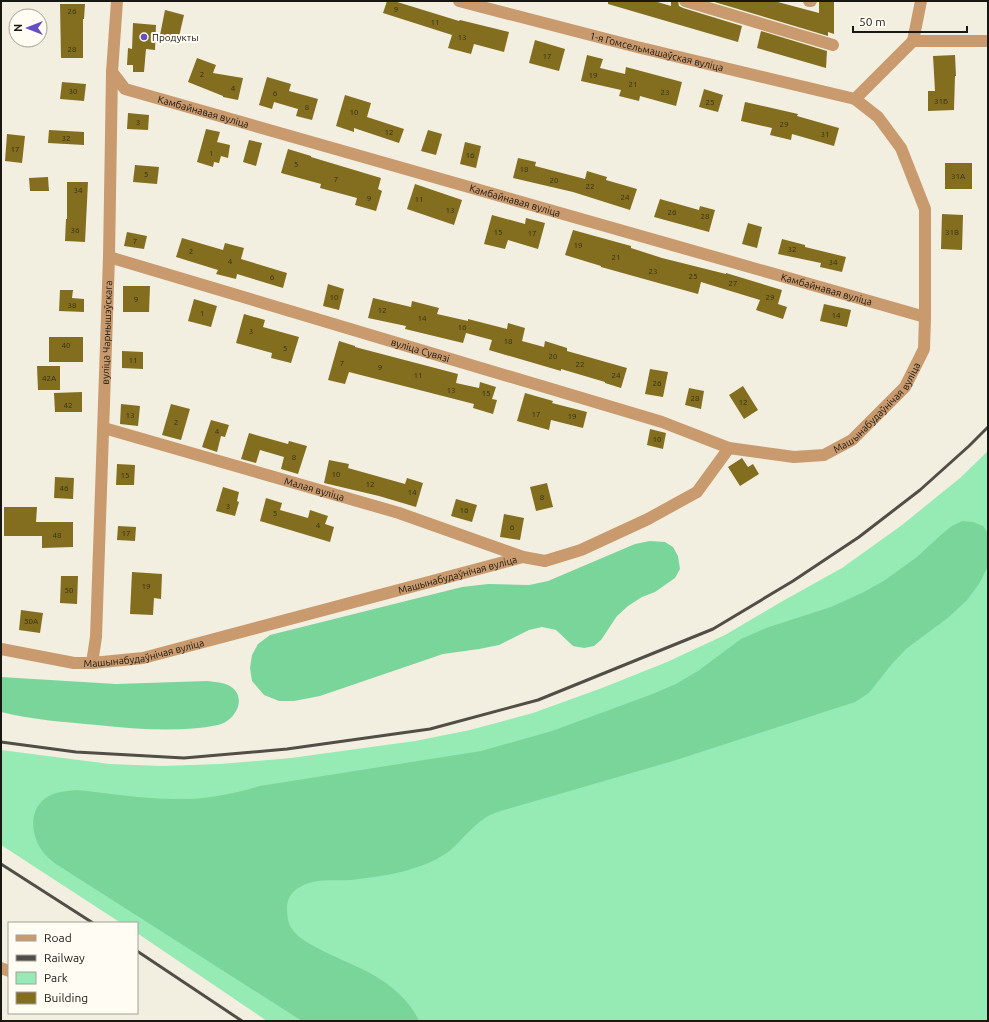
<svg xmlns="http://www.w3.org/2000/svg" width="989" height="1022" font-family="Ubuntu,sans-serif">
<rect width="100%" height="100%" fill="#f3efe0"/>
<!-- green -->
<polygon fill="#95ebb3" points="988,451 988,1021 267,1021 137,933 137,923 121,923 1,845 1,750 110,764 162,766 220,764 291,758 415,741 470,730 533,713 602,688 667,662 725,635 781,602 842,568 902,525 960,478"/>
<!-- forest -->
<g fill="#7ad59b">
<path d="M962 521 973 522 983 526 988 533V566L979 584 967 600 949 617 906 649 891 665 869 693 855 702 673 761 511 808C504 810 495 812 488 816 475 824 466 835 455 846 442 859 418 868 401 872 384 876 367 878 350 880 333 881 315 878 300 887 292 891 286 900 287 909 287 916 288 923 292 929 303 947 355 963 375 976 392 986 411 1002 419 1021H302L56 864C51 860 44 855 41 849 32 835 29 814 42 801 51 792 65 791 77 790 109 793 142 799 175 799 204 800 232 794 260 786L481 751 552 731 650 695 676 684 698 671 741 639 766 628 831 607 864 592 885 580 917 557 942 534 952 526Z"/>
<polygon points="650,541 665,542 673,547 678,556 680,569 675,578 655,592 642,597 628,606 617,616 601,640 594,646 584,648 573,646 556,630 542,627 529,630 499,645 479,649 443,654 320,696 294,701 279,701 264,695 252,681 250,668 252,655 258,644 270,635 462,587 488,584 529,585 548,581 635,544"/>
<path d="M1 677 116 684 207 681C215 682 223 682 230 686 248 697 236 721 218 725 179 733 137 729 97 725 65 722 33 720 1 712Z"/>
</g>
<!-- building -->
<g fill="#836e20">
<polygon points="387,1 394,1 459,21 460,20 509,32 504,52 474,44 471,54 448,48 452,35 383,13"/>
<polygon points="608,1 654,1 671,6 671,1 678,1 679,6 683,8 742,26 738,42 608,4"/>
<polygon points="711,1 774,1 819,13 819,1 834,1 834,34 828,32 828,36"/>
<polygon points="60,4 85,4 84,19 83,19 83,58 61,58"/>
<polygon points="165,10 184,15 178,41 160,35"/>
<polygon points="133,23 156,25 155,50 146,49 144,72 133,72 133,65 127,65 128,48 132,49"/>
<polygon points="761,31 827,51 826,68 757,48"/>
<polygon points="535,40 565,49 559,71 529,63"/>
<polygon points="587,55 603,59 600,68 625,74 626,67 682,82 676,106 640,96 639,101 619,96 621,90 581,81"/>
<polygon points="955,55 956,76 955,76 954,110 928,111 928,91 935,91 933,56"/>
<polygon points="197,58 216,65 213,73 243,78 238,100 223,97 223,96 188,82"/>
<polygon points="267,77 291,84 289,91 318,99 312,120 296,116 298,109 274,102 272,109 259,105"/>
<polygon points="62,82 86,84 84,101 60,99"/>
<polygon points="704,89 723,95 718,112 699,107"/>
<polygon points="345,95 371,103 367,117 404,129 399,143 354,128 354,132 336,126"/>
<polygon points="745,102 798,114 797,116 839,128 834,146 792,134 791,140 770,135 772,128 741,121"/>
<polygon points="128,113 149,115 148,130 127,129"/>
<polygon points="206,129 220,132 217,142 230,145 228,158 221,156 219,163 214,162 213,167 197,162"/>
<polygon points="49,130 84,132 84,145 48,143"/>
<polygon points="428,130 442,134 436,155 421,151"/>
<polygon points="7,134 25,136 22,163 5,161"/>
<polygon points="249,140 262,143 256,166 243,162"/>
<polygon points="465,142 481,146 476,168 460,164"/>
<polygon points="288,149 311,156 311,157 381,178 378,189 382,191 376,211 355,205 357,198 320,188 321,184 281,173"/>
<polygon points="518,158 536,162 535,166 585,179 587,171 607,177 606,180 637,189 630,210 573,192 513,178"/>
<rect x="945" y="163" width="27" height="26"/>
<polygon points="135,165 159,167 157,184 133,182"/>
<polygon points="48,177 49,191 30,191 29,178"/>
<polygon points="67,182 88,182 85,242 65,241 66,219 67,219"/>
<polygon points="415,184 462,200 454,225 407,209"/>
<polygon points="660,199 699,210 700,206 715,210 709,232 654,217"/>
<polygon points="942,214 963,215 962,250 941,249"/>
<polygon points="492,215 525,224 526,218 545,223 538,249 508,240 505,249 484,244"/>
<polygon points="748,223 762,227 757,248 742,244"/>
<polygon points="573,230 631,246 631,248 662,258 726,274 726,273 782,290 778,304 787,307 783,319 756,310 760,300 701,282 698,294 601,267 601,266 565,255"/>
<polygon points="127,232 147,236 144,249 124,246"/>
<polygon points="182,238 223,250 225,243 244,248 241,259 287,273 283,288 237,274 236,279 216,274 218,270 176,257"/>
<polygon points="782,239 805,245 805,247 846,257 842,272 820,267 821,263 778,254"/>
<polygon points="328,284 344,289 339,310 323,306"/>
<polygon points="123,286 150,286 149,312 123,312"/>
<polygon points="60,290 73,290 72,298 84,299 84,312 59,311"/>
<polygon points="373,298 411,307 412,301 439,308 437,314 468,321 468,319 507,329 508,323 525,328 522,341 544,347 545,341 567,348 567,351 627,368 621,388 605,383 605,382 561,369 561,371 489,350 492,340 466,333 463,343 405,329 406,326 368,318"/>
<polygon points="194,299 217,306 211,327 188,321"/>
<polygon points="824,304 851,310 847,327 820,321"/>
<polygon points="244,314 265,320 263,327 299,337 291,363 271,358 272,353 236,343"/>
<rect x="49" y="337" width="34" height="25"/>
<polygon points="339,341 355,346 355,347 458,374 456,383 479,388 480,382 496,387 492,399 497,400 493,414 473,408 474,404 349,372 345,384 328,380"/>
<polygon points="122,351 143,352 143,369 122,368"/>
<polygon points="37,366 60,366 60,390 38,390"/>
<polygon points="650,369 668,372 663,397 645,394"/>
<polygon points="743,386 758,410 744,419 729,395"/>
<polygon points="689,388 704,391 701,409 685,405"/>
<polygon points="82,392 82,412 55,412 54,393"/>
<polygon points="525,393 553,401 552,403 587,412 583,428 551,420 549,430 517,421"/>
<polygon points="121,404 140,406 138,426 120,424"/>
<polygon points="171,404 190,409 181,440 162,435"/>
<polygon points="211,420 229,425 225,437 221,436 217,452 202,447"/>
<polygon points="650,429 666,433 663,449 647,445"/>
<polygon points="249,433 288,444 289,441 307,446 298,474 281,469 284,457 260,450 256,463 241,459"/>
<polygon points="742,458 748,467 753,464 759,474 740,486 728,467"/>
<polygon points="329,460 349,464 348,468 405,484 407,478 423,483 416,507 379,496 324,483"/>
<polygon points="117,464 135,465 134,485 116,485"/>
<polygon points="55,477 74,478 73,499 54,498"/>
<polygon points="547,483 553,507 536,511 530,487"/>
<polygon points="223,487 239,492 237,501 239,502 235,516 216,511"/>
<polygon points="266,498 282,503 280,510 308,518 310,510 328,516 325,524 334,527 330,542 260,521"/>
<polygon points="456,499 477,505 472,522 451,516"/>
<polygon points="4,507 37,507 36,522 73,522 73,547 42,548 42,536 4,536"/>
<polygon points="504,514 524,518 520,540 500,537"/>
<polygon points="118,526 136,527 135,541 117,540"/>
<polygon points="132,572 162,574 161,599 154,598 153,615 130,614"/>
<polygon points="61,576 78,576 77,604 60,603"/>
<polygon points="21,610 43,613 40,633 19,630"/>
</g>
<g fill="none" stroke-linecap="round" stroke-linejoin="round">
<!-- minor -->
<g stroke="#c99a6e" stroke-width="12">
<path id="s1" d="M459 1 637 47 855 99"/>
<polyline points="685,1 833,45"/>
<polyline points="809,1 811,1"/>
<polyline points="913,41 988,41"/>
<path id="s2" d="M112 72 125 89 925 317"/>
<path id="s3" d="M109 257 662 422 729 448"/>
<path id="s4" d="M104 428 399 513 523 557"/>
<path id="s5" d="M1 649 74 663H92L143 658 523 557 545 561 581 550 648 519 697 492 729 448 794 457 824 455 852 440 905 387 924 349 925 317V209L901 148 878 117 855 99 913 41 921 1"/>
<path id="s6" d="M92 663 96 637 109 257 112 72 117 1"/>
<polyline points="1,968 9,971"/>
</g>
<!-- rail -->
<g stroke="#504e46" stroke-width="3">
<polyline points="1,742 76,752 184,758 287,749 430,729 538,700 713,629 793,581 859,537 920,490 969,446 988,427"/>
<polyline points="1,864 93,923"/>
<polyline points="137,951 242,1021"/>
</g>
</g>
<!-- markers -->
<circle fill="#664ec7" stroke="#fffcf3" stroke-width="1.5" cx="144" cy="37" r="4"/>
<g text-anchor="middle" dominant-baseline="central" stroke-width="4" stroke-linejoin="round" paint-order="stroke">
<!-- number labels -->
<g font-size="8" fill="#332d15">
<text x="396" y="9">9</text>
<text x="72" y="11">26</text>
<text x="435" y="22">11</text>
<text x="462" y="37">13</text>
<text x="72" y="49">28</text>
<text x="547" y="56">17</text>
<text x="202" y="74">2</text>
<text x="593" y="75">19</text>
<text x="633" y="84">21</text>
<text x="233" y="88">4</text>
<text x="73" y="91">30</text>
<text x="665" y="92">23</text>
<text x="275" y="93">6</text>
<text x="941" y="101">31Б</text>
<text x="710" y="102">25</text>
<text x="307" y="107">8</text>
<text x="354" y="112">10</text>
<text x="138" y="122">3</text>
<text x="784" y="124">29</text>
<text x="389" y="132">12</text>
<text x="825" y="134">31</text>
<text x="66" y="138">32</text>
<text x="15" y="149">17</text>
<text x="211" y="153">1</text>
<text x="470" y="155">16</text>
<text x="296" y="164">5</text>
<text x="524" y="169">18</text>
<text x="146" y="174">5</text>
<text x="958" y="176">31А</text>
<text x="336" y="179">7</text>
<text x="554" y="180">20</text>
<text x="590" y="186">22</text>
<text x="78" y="190">34</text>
<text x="625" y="197">24</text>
<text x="369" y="198">9</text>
<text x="419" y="199">11</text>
<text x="450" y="210">13</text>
<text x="672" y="212">26</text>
<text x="705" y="216">28</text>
<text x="75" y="230">36</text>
<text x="498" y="232">15</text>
<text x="952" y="232">31В</text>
<text x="532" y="233">17</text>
<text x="135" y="241">7</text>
<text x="578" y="245">19</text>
<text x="792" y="249">32</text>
<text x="191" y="251">2</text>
<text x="616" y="257">21</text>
<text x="230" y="261">4</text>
<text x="833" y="262">34</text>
<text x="653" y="271">23</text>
<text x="693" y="276">25</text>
<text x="272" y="277">6</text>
<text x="733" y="283">27</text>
<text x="334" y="297">10</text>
<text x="770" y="297">29</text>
<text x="136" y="299">9</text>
<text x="72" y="305">38</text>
<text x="382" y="310">12</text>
<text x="202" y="313">1</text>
<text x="836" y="315">14</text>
<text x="422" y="318">14</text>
<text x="462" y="327">16</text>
<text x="251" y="331">3</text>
<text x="508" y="341">18</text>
<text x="66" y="345">40</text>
<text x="285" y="348">5</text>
<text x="553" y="356">20</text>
<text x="133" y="360">11</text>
<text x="342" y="363">7</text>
<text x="580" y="364">22</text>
<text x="380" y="367">9</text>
<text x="418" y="375">11</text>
<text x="616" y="375">24</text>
<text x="49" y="378">42А</text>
<text x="657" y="383">26</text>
<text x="451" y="390">13</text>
<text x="486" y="393">15</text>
<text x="695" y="398">28</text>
<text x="743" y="402">12</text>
<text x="68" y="405">42</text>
<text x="536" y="414">17</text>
<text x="130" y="415">13</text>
<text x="572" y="416">19</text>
<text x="176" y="422">2</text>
<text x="217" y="431">4</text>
<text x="657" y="439">10</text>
<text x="294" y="457">8</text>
<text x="336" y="474">10</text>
<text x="125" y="475">15</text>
<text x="370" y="484">12</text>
<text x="64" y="488">46</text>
<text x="412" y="492">14</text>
<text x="542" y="497">8</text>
<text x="228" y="506">3</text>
<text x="464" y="510">16</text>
<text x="275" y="513">5</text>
<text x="318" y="525">4</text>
<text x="512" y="527">6</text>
<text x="126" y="533">17</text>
<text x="57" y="535">48</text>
<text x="146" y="586">19</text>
<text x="69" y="590">50</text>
<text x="31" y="621">50А</text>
</g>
<!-- poi labels -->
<g font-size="10" fill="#181711" stroke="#fffcf3" text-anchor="start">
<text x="152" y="37">Продукты</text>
</g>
<!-- street labels -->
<g font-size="10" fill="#181711" stroke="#fffcf3">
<text stroke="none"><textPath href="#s1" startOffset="204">1-я Гомсельмашаўская вуліца</textPath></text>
<text stroke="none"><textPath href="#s2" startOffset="103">Камбайнавая вуліца</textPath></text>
<text stroke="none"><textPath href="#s2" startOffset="427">Камбайнавая вуліца</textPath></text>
<text stroke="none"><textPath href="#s2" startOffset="751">Камбайнавая вуліца</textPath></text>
<text stroke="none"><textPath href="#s6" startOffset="331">вуліца Чарнышэўскага</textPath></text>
<text stroke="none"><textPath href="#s3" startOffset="325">вуліца Сувязі</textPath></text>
<text stroke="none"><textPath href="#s5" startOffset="949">Машынабудаўнічая вуліца</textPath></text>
<text stroke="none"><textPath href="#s4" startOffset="219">Малая вуліца</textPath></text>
<text stroke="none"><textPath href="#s5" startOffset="469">Машынабудаўнічая вуліца</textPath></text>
<text stroke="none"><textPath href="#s5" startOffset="145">Машынабудаўнічая вуліца</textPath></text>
</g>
</g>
<!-- border -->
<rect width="989" height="1022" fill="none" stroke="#181711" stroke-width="4"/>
<!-- legend -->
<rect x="8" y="922" width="130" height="92" fill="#fffcf3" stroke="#a3a099"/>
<rect x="16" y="935" width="20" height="6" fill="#c99a6e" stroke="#a3a099"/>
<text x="44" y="942" font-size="12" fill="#181711">Road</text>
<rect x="16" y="955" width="20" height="6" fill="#504e46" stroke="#a3a099"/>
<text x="44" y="962" font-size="12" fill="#181711">Railway</text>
<rect x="16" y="972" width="20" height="12" fill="#95ebb3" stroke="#a3a099"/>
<text x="44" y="982" font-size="12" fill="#181711">Park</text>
<rect x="16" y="992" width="20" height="12" fill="#836e20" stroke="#a3a099"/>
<text x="44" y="1002" font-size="12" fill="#181711">Building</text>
<!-- north arrow -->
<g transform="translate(28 28) rotate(270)"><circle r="19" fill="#fffcf3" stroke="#a3a099"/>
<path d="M0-3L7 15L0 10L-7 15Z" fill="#664ec7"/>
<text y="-6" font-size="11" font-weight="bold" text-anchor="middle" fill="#181711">N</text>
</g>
<!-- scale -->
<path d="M853 26v6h114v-6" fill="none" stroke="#181711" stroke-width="2"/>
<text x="859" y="26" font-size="12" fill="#181711" stroke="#fffcf3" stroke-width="3" paint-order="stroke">50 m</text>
</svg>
